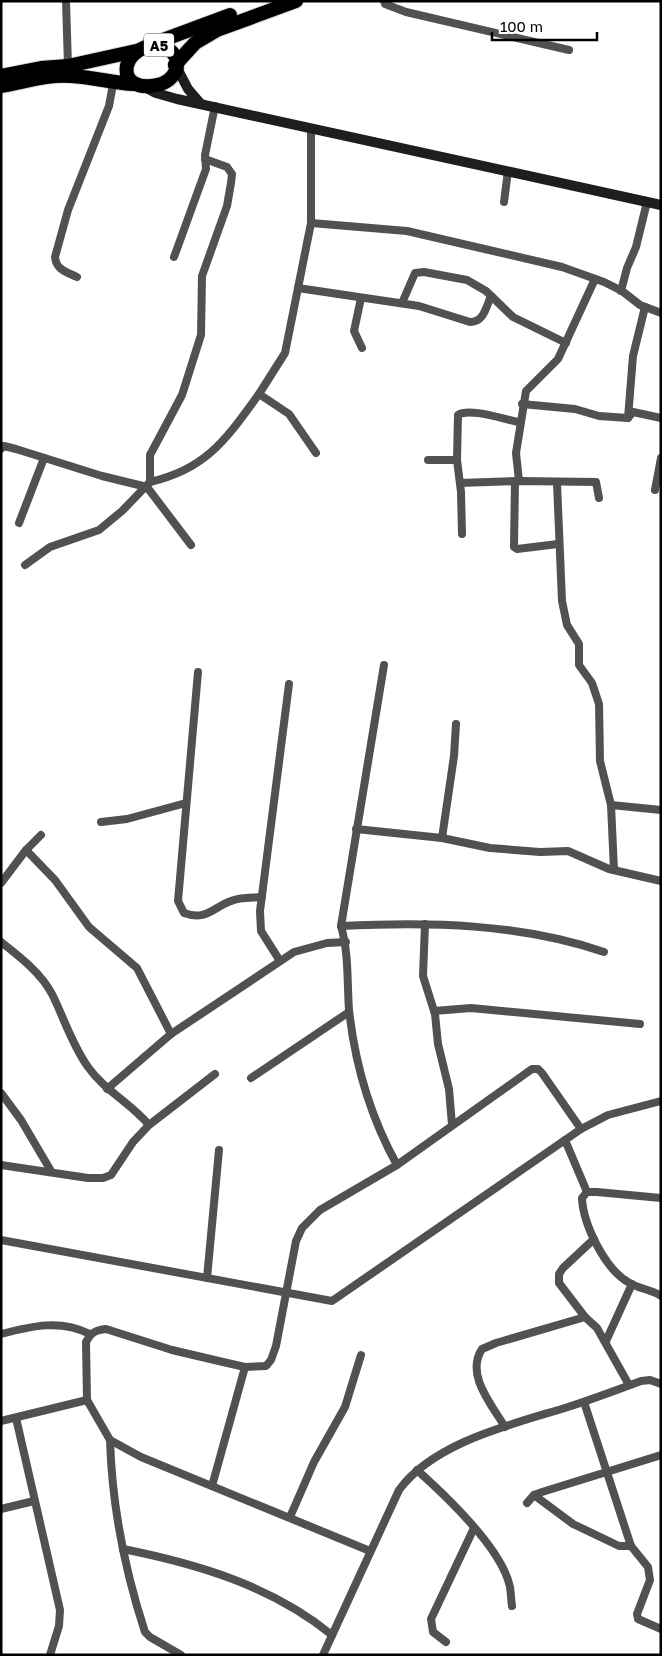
<svg xmlns="http://www.w3.org/2000/svg" width="662" height="1656" font-family="'Golos Text',sans-serif">
<rect width="100%" height="100%" fill="#fff"/>
<g fill="none" stroke-linecap="round" stroke-linejoin="round">
<defs>
<g id="trunk">
<polyline points="152,44 230,15"/>
<path d="M156 45C167 47 174 51 178 62L175 65 177 68C173 78 167 83 157 85 115 94 118 48 156 45Z"/>
<polyline points="175,65 195,43 217,30 296,1"/>
<polyline points="1,76 41,68 68,66 136,51"/>
<path d="M1 86C24 82 49 74 71 76 93 77 112 83 134 84"/>
</g>
</defs>
<!-- trunk casing -->
<use href="#trunk" stroke="#dbdbdb" stroke-width="16"/>
<!-- minor -->
<g stroke="#515151" stroke-width="8">
<polyline points="66,1 68,66"/>
<polyline points="384,1 385,4 406,12 569,50"/>
<polyline points="311,128 311,223 285,353 259,394 289,414 316,453"/>
<polyline points="504,202 508,171"/>
<polyline points="311,223 407,231 562,267 604,282 622,291 640,305 661,313"/>
<polyline points="174,257 206,169 205,155 215,106"/>
<path d="M77 277C67 272 56 270 55 257L68 210 109 106 113 84"/>
<path d="M298 288 419 306 470 322C484 322 486 307 491 296"/>
<polyline points="621,291 627,268 636,247 647,202"/>
<polyline points="361,298 354,331 362,348"/>
<polyline points="402,303 415,273 424,272 467,280 486,291 513,317 566,343"/>
<polyline points="645,307 633,356 628,418 633,412 661,418"/>
<polyline points="522,404 575,409 599,416 628,418"/>
<polyline points="1,449 4,446 16,449 102,476 147,487 191,545"/>
<polyline points="428,460 457,460"/>
<polyline points="515,481 514,547 517,549 558,544"/>
<polyline points="519,481 516,453 526,391 558,359 595,279"/>
<path d="M150 482C207 469 227 438 259 394"/>
<polyline points="460,483 519,481 596,482 599,498"/>
<polyline points="557,483 562,601 567,625 579,644 579,665 592,683 599,704 600,761 611,805 614,870"/>
<polyline points="655,490 661,458"/>
<polyline points="19,523 44,458"/>
<path d="M462 534 461 492 457 460 458 415C469 407 506 420 519 422"/>
<polyline points="25,565 50,547 99,530 122,511 150,482 150,455 182,395 201,335 202,276 227,206 231,183 232,174 227,167 205,159"/>
<path d="M384 665 341 926C349 954 347 982 349 1010 355 1064 371 1118 397 1165"/>
<path d="M198 672 178 901 184 913C206 921 212 908 231 901 240 897 252 898 262 897"/>
<polyline points="611,805 661,810"/>
<polyline points="101,822 127,819 186,803"/>
<polyline points="356,829 442,838 490,848 540,852 568,851 609,869 661,881"/>
<polyline points="442,838 454,756 456,724"/>
<polyline points="26,850 55,880 89,927 137,968 171,1034"/>
<polyline points="1,883 26,850 41,835"/>
<polyline points="425,924 423,976 435,1014 438,1044 449,1089 452,1125"/>
<path d="M341 926C429 922 520 923 604 952"/>
<path d="M1 942C20 957 41 973 52 994 64 1018 72 1045 88 1067 105 1091 131 1103 149 1125"/>
<polyline points="280,961 261,931 260,911 289,684"/>
<polyline points="434,1011 471,1008 640,1024"/>
<polyline points="251,1078 349,1012"/>
<polyline points="107,1089 171,1034 294,952 327,943 346,942"/>
<polyline points="1,1093 21,1120 51,1171"/>
<polyline points="565,1140 587,1192"/>
<polyline points="1,1165 88,1178 103,1178 111,1175 133,1142 149,1125 215,1074"/>
<path d="M661 1198 597 1192H587L582 1198C583 1224 605 1269 628 1282 638 1289 651 1289 661 1296"/>
<polyline points="594,1239 563,1268 559,1274 559,1283 585,1317 597,1328 629,1385"/>
<polyline points="1,1240 332,1301 581,1129 608,1115 661,1101"/>
<polyline points="207,1278 219,1150"/>
<path d="M1 1334C32 1326 60 1319 90 1334"/>
<polyline points="606,1341 632,1284"/>
<polyline points="584,1402 631,1546 648,1567 650,1580 637,1614 638,1619 661,1629"/>
<polyline points="16,1418 60,1610 59,1626 50,1655"/>
<polyline points="1,1421 87,1400"/>
<path d="M505 1427C492 1405 465 1375 482 1349L496 1343 585 1317"/>
<path d="M110 1440C112 1504 125 1571 145 1632L150 1637 181 1655"/>
<path d="M417 1470C446 1496 502 1548 510 1587 511 1593 511 1600 512 1606"/>
<polyline points="212,1486 245,1367"/>
<polyline points="534,1495 573,1524 619,1546 631,1546"/>
<polyline points="527,1503 534,1495 542,1492 661,1455"/>
<polyline points="1,1509 34,1501"/>
<polyline points="290,1517 314,1462 345,1407 361,1355"/>
<path d="M123 1549C198 1564 272 1586 332 1635"/>
<path d="M370 1551 141 1457 110 1440 87 1400 86 1342C91 1333 95 1330 106 1329L172 1350 223 1362 245 1367 266 1366 271 1360 276 1346 296 1241 302 1228 320 1210 397 1165 532 1069H538L542 1073 581 1129"/>
<polyline points="446,1642 433,1632 431,1619 474,1528"/>
<path d="M323 1655 399 1490C434 1442 513 1424 568 1407 593 1399 617 1390 641 1381L650 1380 661 1384"/>
</g>
<!-- secondary -->
<g stroke="#1e1e1e" stroke-width="10">
<polyline points="177,68 188,89 200,103"/>
<polyline points="145,87 156,93 177,99 661,205"/>
</g>
<!-- trunk -->
<use href="#trunk" stroke="#000" stroke-width="14"/>
</g>
<g text-anchor="middle" dominant-baseline="central" stroke-width="4.5" stroke-linejoin="round" paint-order="stroke">
<!-- shield labels -->
<rect fill="#fff" stroke="#4c4c4c" stroke-width="1" x="144" y="33.5" width="30" height="23" rx="4"/>
<g font-size="14" font-weight="bold" fill="#000">
<text x="159" y="45">A5</text>
</g>
</g>
<!-- border -->
<rect width="662" height="1656" fill="none" stroke="#000000" stroke-width="5"/>
<!-- scale -->
<path d="M492 32v8h105v-8" fill="none" stroke="#000000" stroke-width="2.5"/>
<text x="500" y="32" font-size="15" fill="#000000" stroke="#ffffff" stroke-width="4" paint-order="stroke">100 m</text>
</svg>
